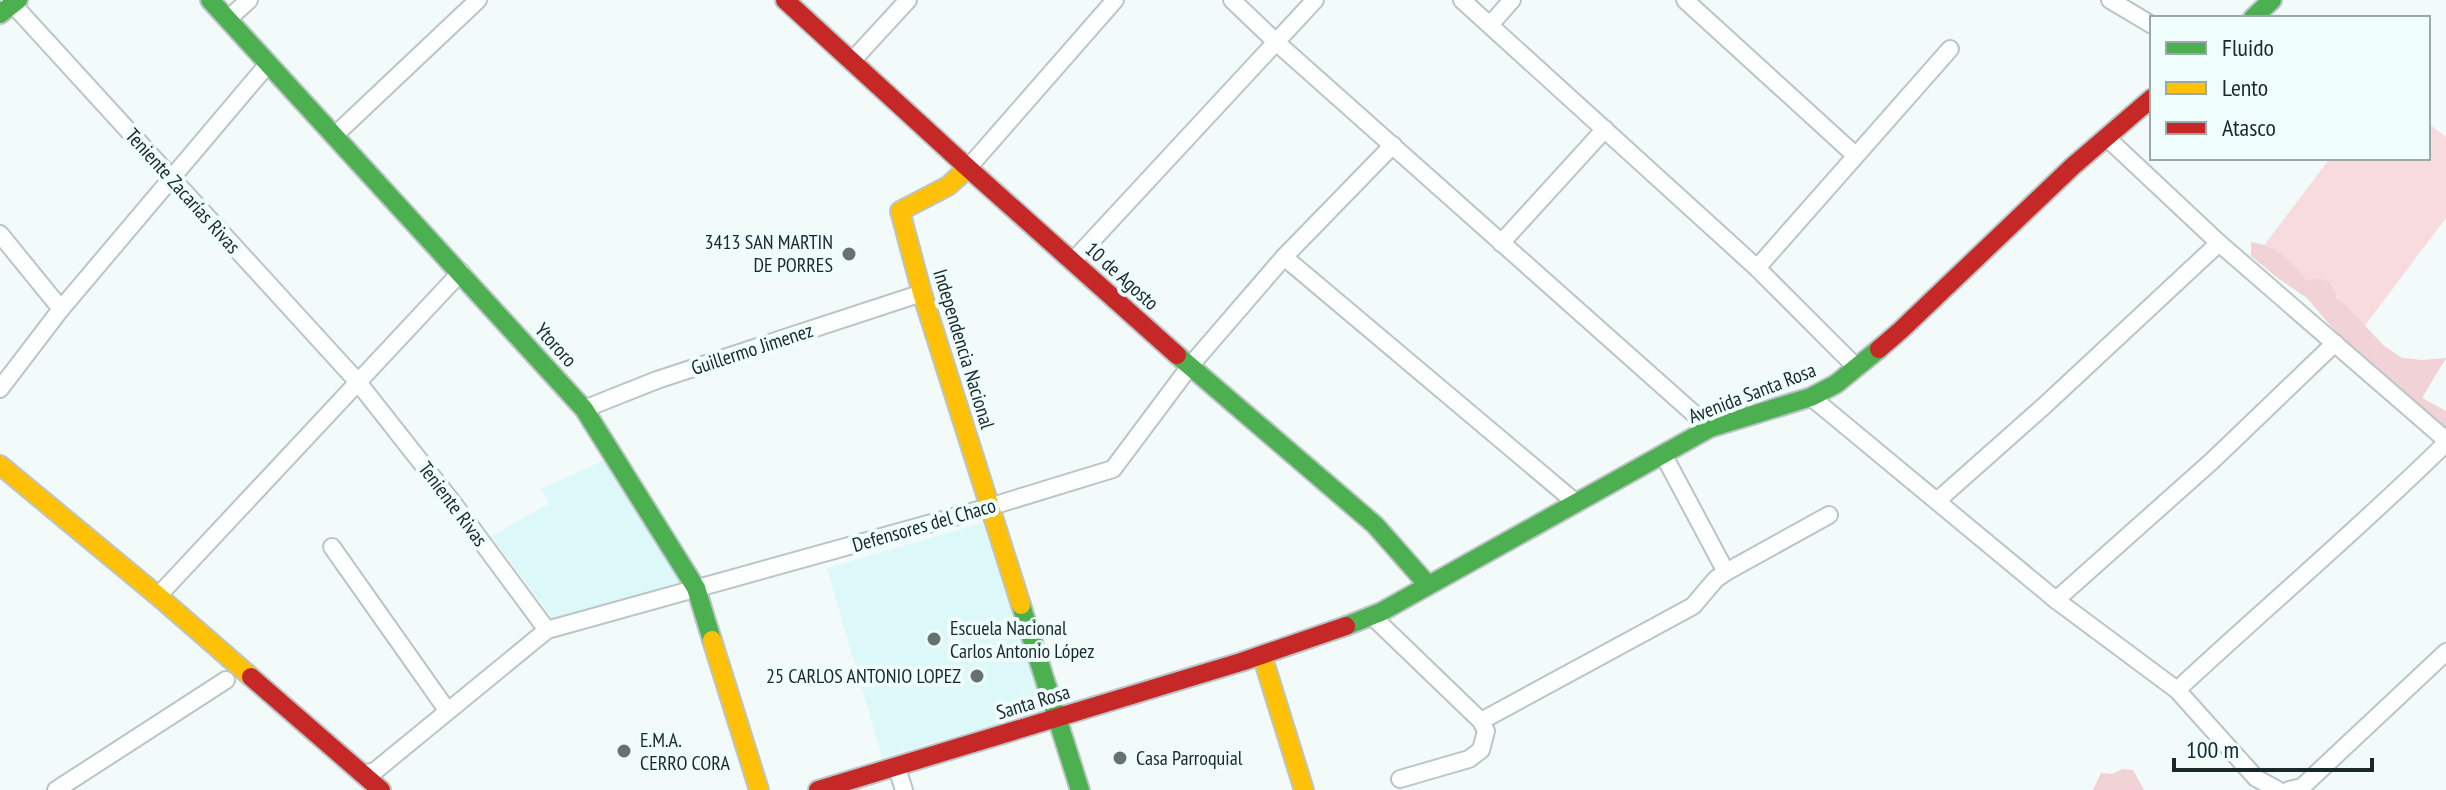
<svg xmlns="http://www.w3.org/2000/svg" width="2446" height="790" font-family="'PT Sans Narrow',sans-serif">
<rect width="100%" height="100%" fill="#f2fafa"/>
<!-- built -->
<g fill="#dcf8f9">
<polygon points="607,459 682,582 554,620 491,536 549,504 541,489"/>
<polygon points="982,523 1044,711 882,757 827,568"/>
</g>
<!-- green -->
<polygon fill="#f7dbdf" points="2428,123 2446,137 2446,218 2363,328 2260,251 2330,158 2428,158"/>
<!-- forest -->
<g fill="#f0d2d7">
<path d="M2251 242C2279 246 2289 261 2307 281L2319 278 2330 282 2337 299 2345 304 2383 345 2402 358 2423 360 2446 358 2422 398 2446 411V437L2362 363 2307 298 2279 279 2251 256Z"/>
<polygon points="2122,769 2133,770 2144,790 2093,790 2101,773 2112,774"/>
</g>
<g fill="none" stroke-linecap="round" stroke-linejoin="round">
<defs>
<g id="street">
<polyline points="9,0 357,381 453,503 547,630"/>
<polyline points="1232,0 1276,42 1710,428"/>
<polyline points="1462,0 1757,268 1857,368"/>
<polyline points="1685,0 1855,155"/>
<polyline points="2110,0 2152,25"/>
<polyline points="228,19 249,0"/>
<polyline points="1490,25 1512,0"/>
<polyline points="851,62 908,0"/>
<polyline points="335,135 478,0"/>
<polyline points="2106,137 2219,243 2446,440"/>
<polyline points="968,168 1115,0"/>
<polyline points="0,234 61,309"/>
<polyline points="1501,243 1605,129"/>
<polyline points="1284,257 1575,502"/>
<polyline points="1073,261 1315,0"/>
<polyline points="1757,268 1950,49"/>
<polyline points="0,389 61,309 268,64"/>
<polyline points="1811,397 2056,600 2177,690 2256,778 2278,790"/>
<polyline points="584,409 657,380 922,293"/>
<polyline points="1663,454 1726,572"/>
<polyline points="1938,500 2044,406 2219,243"/>
<polyline points="332,547 447,710"/>
<polyline points="158,596 461,272"/>
<polyline points="2056,600 2212,461 2335,343"/>
<polyline points="1372,616 1481,721 1486,731 1481,750 1469,759 1400,779"/>
<path d="M2177 690C2266 607 2359 529 2446 443"/>
<polyline points="1481,721 1693,606 1716,579 1726,572 1829,515"/>
<polyline points="897,768 904,790"/>
<polyline points="362,774 375,771 547,630 989,507 1113,469 1190,366 1284,257 1393,145"/>
<polyline points="56,790 226,680"/>
<polyline points="2289,790 2302,787 2446,652"/>
</g>
<g id="fast">
<polyline points="210,0 584,409 696,588 712,640"/>
<polyline points="0,14 18,0"/>
<polyline points="2253,18 2272,0"/>
<polyline points="1177,355 1375,525 1428,585"/>
<polyline points="1021,605 1080,790"/>
<polyline points="1346,626 1381,612 1710,428 1811,397 1836,384 1879,349"/>
</g>
<g id="slow">
<polyline points="968,168 948,186 900,211 922,293 1021,605"/>
<polyline points="0,465 158,596 251,677"/>
<polyline points="712,640 759,790"/>
<polyline points="1262,655 1304,790"/>
</g>
<g id="jam">
<polyline points="785,0 968,168 1177,355"/>
<polyline points="1879,349 1901,330 2073,166 2152,98"/>
<polyline points="251,677 381,790"/>
<polyline points="818,790 1241,662 1346,626"/>
</g>
</defs>
<!-- street casing -->
<use href="#street" stroke="#bbc5c5" stroke-width="20"/>
<!-- fast casing -->
<use href="#fast" stroke="#bbc5c5" stroke-width="22"/>
<!-- slow casing -->
<use href="#slow" stroke="#bbc5c5" stroke-width="22"/>
<!-- jam casing -->
<use href="#jam" stroke="#bbc5c5" stroke-width="22"/>
<!-- street -->
<use href="#street" stroke="#fdfefe" stroke-width="16"/>
<!-- fast -->
<use href="#fast" stroke="#4caf50" stroke-width="18"/>
<!-- slow -->
<use href="#slow" stroke="#ffc107" stroke-width="18"/>
<!-- jam -->
<use href="#jam" stroke="#c62828" stroke-width="18"/>
</g>
<!-- markers -->
<g fill="#667272" stroke="#effdfd" stroke-width="3">
<circle cx="849" cy="254" r="8"/>
<circle cx="934" cy="639" r="8"/>
<circle cx="977" cy="676" r="8"/>
<circle cx="624" cy="751" r="8"/>
<circle cx="1120" cy="758" r="8"/>
</g>
<g text-anchor="middle" dominant-baseline="central" stroke-width="8" stroke-linejoin="round" paint-order="stroke">
<!-- street labels -->
<g font-size="20" fill="#1b2829" stroke="#effdfd">
<text transform="translate(183 191) rotate(48)">Teniente Zacarías Rivas</text>
<text transform="translate(1122 276) rotate(42)">10 de Agosto</text>
<text transform="translate(556 345) rotate(48)">Ytororo</text>
<text transform="translate(752 349) rotate(-18)">Guillermo Jimenez</text>
<text transform="translate(964 349) rotate(73)">Independencia Nacional</text>
<text transform="translate(1752 393) rotate(-21)">Avenida Santa Rosa</text>
<text transform="translate(453 504) rotate(53)">Teniente Rivas</text>
<text transform="translate(924 525) rotate(-16)">Defensores del Chaco</text>
<text transform="translate(1033 702) rotate(-17)">Santa Rosa</text>
</g>
<!-- poi labels -->
<g font-size="20" fill="#1b2829" stroke="#effdfd" text-anchor="start">
<text x="833" y="242" text-anchor="end">3413 SAN MARTIN<tspan x="833" dy="23">DE PORRES</tspan></text>
<text x="950" y="628">Escuela Nacional<tspan x="950" dy="23">Carlos Antonio López</tspan></text>
<text x="961" y="676" text-anchor="end">25 CARLOS ANTONIO LOPEZ</text>
<text x="640" y="740">E.M.A.<tspan x="640" dy="23">CERRO CORA</tspan></text>
<text x="1136" y="758">Casa Parroquial</text>
</g>
</g>
<!-- legend -->
<rect x="2150" y="16" width="280" height="144" fill="#effdfd" stroke="#9aa8a8" stroke-width="2"/>
<rect x="2166" y="42" width="40" height="12" fill="#4caf50" stroke="#9aa8a8" stroke-width="2"/>
<text x="2222" y="56" font-size="24" fill="#1b2829">Fluido</text>
<rect x="2166" y="82" width="40" height="12" fill="#ffc107" stroke="#9aa8a8" stroke-width="2"/>
<text x="2222" y="96" font-size="24" fill="#1b2829">Lento</text>
<rect x="2166" y="122" width="40" height="12" fill="#c62828" stroke="#9aa8a8" stroke-width="2"/>
<text x="2222" y="136" font-size="24" fill="#1b2829">Atasco</text>
<!-- scale -->
<path d="M2174 758v12h198v-12" fill="none" stroke="#1b2829" stroke-width="4"/>
<text x="2186" y="758" font-size="24" fill="#1b2829" stroke="#effdfd" stroke-width="6" paint-order="stroke">100 m</text>
</svg>
